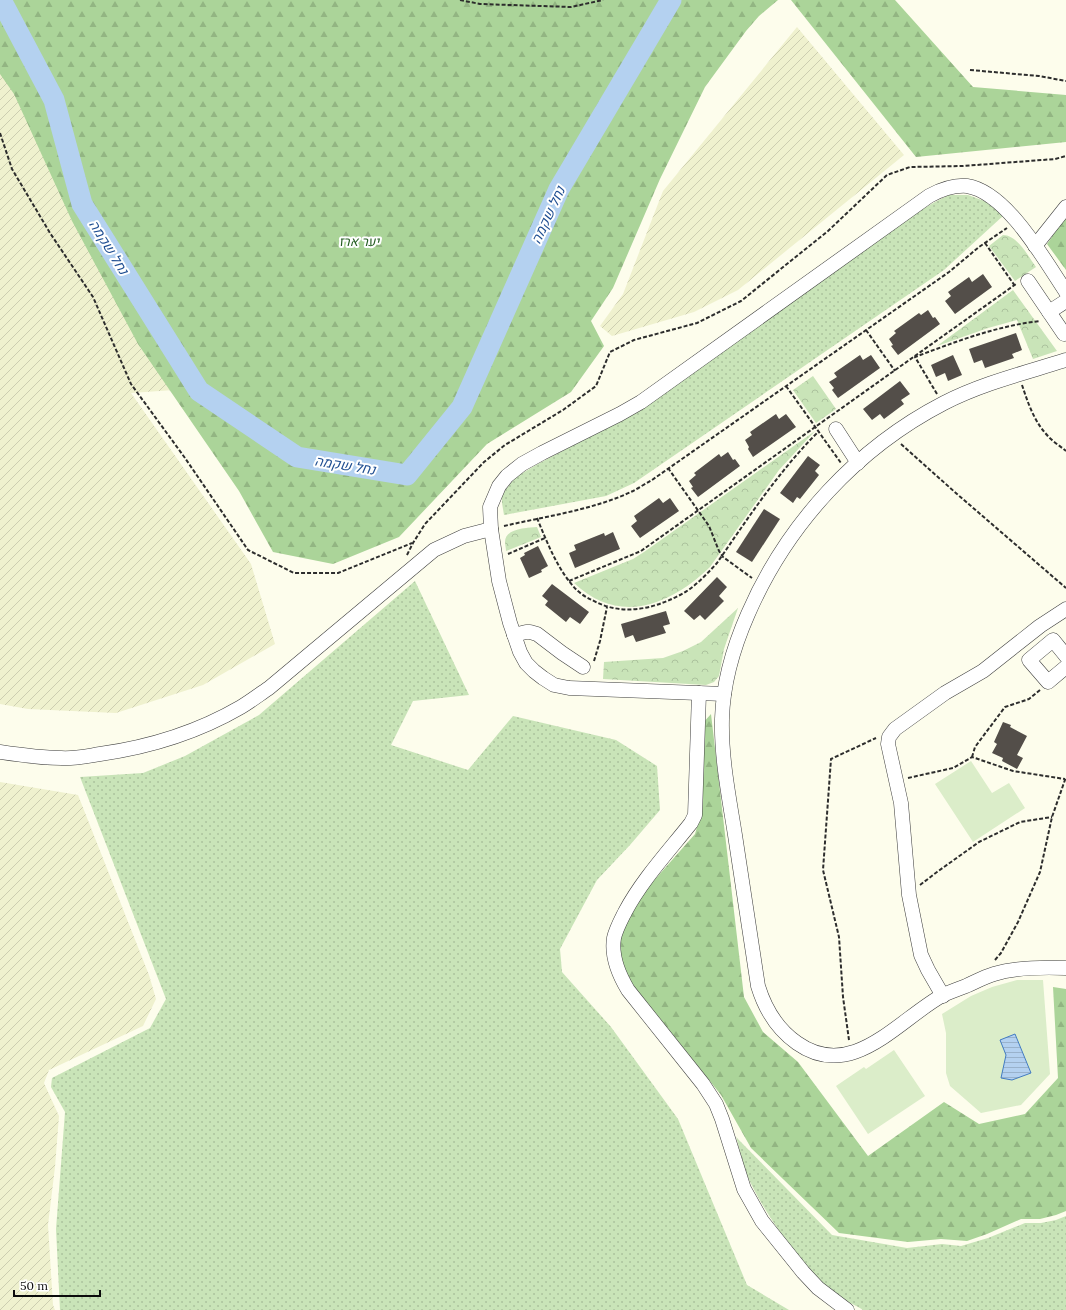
<svg xmlns="http://www.w3.org/2000/svg" width="1066" height="1310" font-family="Lora,Heebo,serif">
<defs>
<pattern id="farmland-furrows" width="10" height="10" patternUnits="userSpaceOnUse"><rect width="10" height="10" fill="#eff1ce"/><path d="M-1 1l2-2M0 10L10 0M9 11l2-2" fill="none" stroke="#cccdb0"/></pattern>
<pattern id="grass-dots" width="8" height="8" patternUnits="userSpaceOnUse"><rect width="8" height="8" fill="#c9e4b8"/><path d="M2 2h.1M6 6h.1" fill="none" stroke="#abc29d" stroke-width="1.8" stroke-linecap="round"/></pattern>
<pattern id="forest-firs" width="22" height="20" patternUnits="userSpaceOnUse"><rect width="22" height="20" fill="#abd499"/><path d="M5 1l3.5 6h-7zM16 11l3.5 6h-7z" fill="#92b582"/></pattern>
<pattern id="park-crowns" width="20" height="18" patternUnits="userSpaceOnUse"><rect width="20" height="18" fill="#c9e4b8"/><path d="M2 6a3 3 0 1 1 6 0M12 15a3 3 0 1 1 6 0" fill="none" stroke="#abc29d"/></pattern>
<pattern id="water-rules" width="6" height="5" patternUnits="userSpaceOnUse"><rect width="6" height="5" fill="#b4d1f0"/><path d="M0 2.5h6" fill="none" stroke="#99b2cc"/></pattern>
</defs>
<rect width="100%" height="100%" fill="#fdfdec"/>
<!-- farmland -->
<g fill="url(#farmland-furrows)">
<polygon points="0,0 404,374 131,393 251,564 275,644 203,685 116,713 28,709 0,704"/>
<polygon points="797,27 904,155 738,290 694,312 612,336 600,326 623,294 663,191"/>
<polygon points="0,782 78,795 149,975 156,999 143,1026 49,1070 44,1083 59,1116 55,1167 48,1225 53,1305 55,1310 0,1310"/>
</g>
<!-- grass -->
<g fill="url(#grass-dots)">
<polygon points="949,195 968,195 987,202 1004,215 944,270 634,483 606,496 504,515 502,503 502,496 506,489 516,477 536,465 617,422 921,210 935,202"/>
<polygon points="415,581 469,695 413,701 391,745 468,770 513,716 616,740 657,766 660,810 630,845 597,880 560,949 562,972 611,1027 678,1119 747,1285 789,1310 60,1310 56,1229 65,1112 51,1087 52,1078 150,1028 166,999 80,777 143,773 185,756 259,715"/>
<path d="M736 1137 832 1235 907 1248 942 1244 961 1246 988 1238 1025 1223H1041L1056 1220 1066 1216V1310H863C854 1304 842 1300 834 1293 802 1266 764 1214 747 1175 742 1163 740 1149 736 1137Z"/>
</g>
<!-- forest -->
<g fill="url(#forest-firs)">
<polygon points="0,0 778,0 759,16 746,31 705,87 660,179 613,288 591,321 604,346 571,392 487,444 399,537 333,564 273,552 239,491 138,344 72,221 14,94 0,74"/>
<polygon points="791,0 895,0 973,87 1066,95 1066,142 916,157"/>
<polygon points="1066,216 1066,270 1047,244"/>
<polygon points="711,714 744,997 763,1032 798,1062 868,1156 944,1102 979,1124 1025,1114 1058,1078 1053,987 1066,989 1066,1211 1056,1215 1040,1219 1021,1219 987,1234 967,1241 941,1239 908,1242 839,1233 751,1148 721,1095 637,990 622,969 617,948 624,924 635,902 695,834 702,810 702,724"/>
</g>
<!-- park -->
<g fill="url(#park-crowns)">
<path d="M1003 235C1017 235 1028 256 1036 267L1015 281 989 246Z"/>
<polygon points="1013,290 1057,351 1033,359 1017,320 988,328 937,346"/>
<polygon points="813,376 836,409 816,423 793,390"/>
<path d="M815 431 779 470 710 567C671 605 619 626 574 583L633 559 644 552Z"/>
<path d="M537 527 541 537 506 551C506 548 505 545 505 542 505 528 527 528 537 527Z"/>
<polygon points="738,608 724,649 719,676 714,682 706,685 603,679 604,662 663,658 683,651 701,642"/>
</g>
<!-- pitch -->
<g fill="#dbedc9">
<polygon points="971,761 992,793 1009,783 1025,808 973,842 935,784"/>
<polygon points="1017,980 1043,980 1050,1074 1021,1105 981,1113 950,1086 946,1073 946,1033 942,1014 971,996 992,987"/>
<polygon points="894,1050 925,1096 868,1134 836,1086 864,1067 866,1069"/>
</g>
<!-- water -->
<polygon fill="url(#water-rules)" stroke="#427bc1" points="1015,1034 1031,1073 1012,1080 1001,1078 1006,1055 1000,1040"/>
<g fill="none" stroke-linecap="round" stroke-linejoin="round">
<!-- river -->
<polyline stroke="#b4d1f0" stroke-width="21" points="1,0 54,100 82,204 199,391 297,457 407,475 462,407 559,189 671,0"/>
</g>
<!-- building -->
<g fill="#534e49">
<polygon points="983,274 992,287 955,314 945,301 951,296 948,292 969,277 972,282"/>
<polygon points="928,310 933,318 935,317 940,324 898,355 891,346 893,345 889,339 896,333 894,331 919,313 921,315"/>
<polygon points="1016,333 1022,350 1012,354 1014,358 985,368 982,360 974,363 969,349"/>
<polygon points="860,355 863,360 871,355 880,368 838,398 832,390 834,388 829,382 837,377 834,373"/>
<polygon points="953,355 962,375 948,381 945,373 936,377 931,365"/>
<polygon points="900,381 910,394 901,400 904,404 884,419 880,414 872,420 863,409"/>
<polygon points="776,414 779,419 786,414 796,427 753,457 748,449 749,447 745,440 752,435 750,432"/>
<polygon points="728,452 733,460 735,459 740,466 698,497 691,488 693,487 689,481 696,475 694,473 719,454 721,457"/>
<polygon points="808,456 820,465 815,471 819,475 800,499 797,497 793,503 780,493"/>
<polygon points="659,498 663,503 670,498 679,511 640,538 631,526 637,521 634,516"/>
<polygon points="764,509 780,519 752,562 736,552"/>
<polygon points="613,532 620,549 575,568 569,553 576,550 574,545 604,533 605,536"/>
<polygon points="538,546 548,566 541,570 542,572 529,578 520,558 525,555 524,553"/>
<polygon points="717,577 727,587 719,596 724,601 705,620 700,615 694,620 684,611"/>
<polygon points="552,584 589,612 580,624 570,617 566,622 545,605 548,601 542,596"/>
<polygon points="666,611 670,624 663,626 666,633 636,642 633,635 625,638 621,624"/>
<polygon points="1003,722 1011,725 1010,727 1027,736 1017,755 1023,758 1017,769 1002,761 1003,758 992,753 997,744 994,742"/>
</g>
<g fill="none" stroke-linecap="round" stroke-linejoin="round">
<defs>
<g id="minor">
<polyline points="1035,246 1066,207"/>
<polyline points="1028,281 1064,334"/>
<polyline points="1049,312 1066,301"/>
<path d="M1066 360C1025 373 983 383 944 403 857 448 787 524 748 614 733 648 723 682 722 719 721 758 729 797 735 835 743 885 750 936 758 986 765 1009 777 1029 797 1043 852 1082 898 1020 943 995 950 992 958 989 966 986 975 982 984 977 994 974 1017 967 1042 967 1066 968"/>
<polyline points="836,429 858,463"/>
<polyline points="514,635 526,632 530,632 537,634 562,653 583,667"/>
<polyline points="1066,656 1053,640 1029,660 1048,682 1066,667"/>
<path d="M699 693 695 815 691 823C668 852 642 880 625 912 621 920 616 929 614 938 611 956 619 975 628 990L703 1084 716 1104 722 1119 744 1189 762 1221 803 1272 818 1288 847 1310"/>
<path d="M724 694 569 688 554 685 543 678 534 671 526 663 520 652 510 623 499 581 491 529 490 507 499 486 507 476 522 464 542 453 620 414 641 402 929 196C940 190 954 185 967 186 1007 192 1045 261 1066 292"/>
<path d="M0 752C20 755 40 758 61 758 74 759 87 756 100 754 150 747 198 732 241 707 251 701 260 694 269 688L434 550 464 536 491 529"/>
<polyline points="943,996 928,970 921,955 909,895 901,803 888,744 889,737 895,729 945,693 983,671 1040,626 1066,609"/>
</g>
</defs>
<!-- minor casing -->
<use href="#minor" stroke="#3e3e3e" stroke-width="15"/>
<!-- path -->
<g stroke="#2d2d2d" stroke-width="2" stroke-dasharray="4 2" stroke-linecap="butt">
<polyline points="460,0 480,4 571,7 603,0"/>
<polyline points="970,70 1039,76 1066,81"/>
<polyline points="0,133 12,169 50,233 93,297 131,384 185,458 248,550 294,573 338,573 412,543"/>
<polyline points="985,243 1015,286"/>
<polyline points="866,330 895,371"/>
<path d="M1022 385C1028 403 1034 421 1047 435 1052 441 1060 446 1066 451"/>
<polyline points="786,386 841,463"/>
<path d="M937 394 915 357C955 342 996 326 1040 321"/>
<polyline points="901,444 957,494 1066,588"/>
<polyline points="668,468 709,526 719,551 723,557 752,578"/>
<path d="M537 518C547 542 556 566 573 586 578 592 585 597 592 600 621 616 651 610 680 595 694 588 706 575 717 563 748 518 779 471 818 432"/>
<path d="M504 526C547 516 593 510 633 491 639 488 646 483 652 480L949 272 979 247 1007 228"/>
<polyline points="508,554 545,538"/>
<polyline points="407,555 413,543 425,524 484,462 505,445 563,410 596,386 610,352 634,340 697,323 741,301 828,231 887,175 910,167 963,166 1055,159 1066,156"/>
<polyline points="569,581 641,551 1016,284"/>
<polyline points="594,661 600,641 607,607"/>
<polyline points="972,757 975,747 1005,707 1029,699 1040,690"/>
<polyline points="908,778 953,768 972,757 1013,771 1065,779"/>
<polyline points="920,885 937,872 979,842 1020,822 1052,817"/>
<polyline points="995,960 1001,953 1018,922 1040,872 1052,817 1066,777"/>
<polyline points="849,1040 843,997 839,937 823,870 831,759 876,738"/>
</g>
<!-- minor -->
<use href="#minor" stroke="#fff" stroke-width="14"/>
</g>
<g text-anchor="middle" dominant-baseline="central" stroke-width="4" stroke-linejoin="round" paint-order="stroke">
<!-- park labels -->
<g font-size="13" font-style="italic" fill="#255d22" stroke="#fff">
<text x="359" y="241">יער ארז</text>
</g>
<!-- water labels -->
<g font-size="14" font-style="italic" fill="#204f92" stroke="#fff">
<text transform="translate(548 215) rotate(-65)">נחל שקמה</text>
<text transform="translate(109 247) rotate(58)">נחל שקמה</text>
<text transform="translate(345 465) rotate(9)">נחל שקמה</text>
</g>
</g>
<!-- scale -->
<path d="M14 1290v6h86v-6" fill="none" stroke="#0b0b0b" stroke-width="2"/>
<text x="20" y="1290" font-size="12" fill="#0b0b0b" stroke="#ffffff" stroke-width="3" paint-order="stroke">50 m</text>
</svg>
